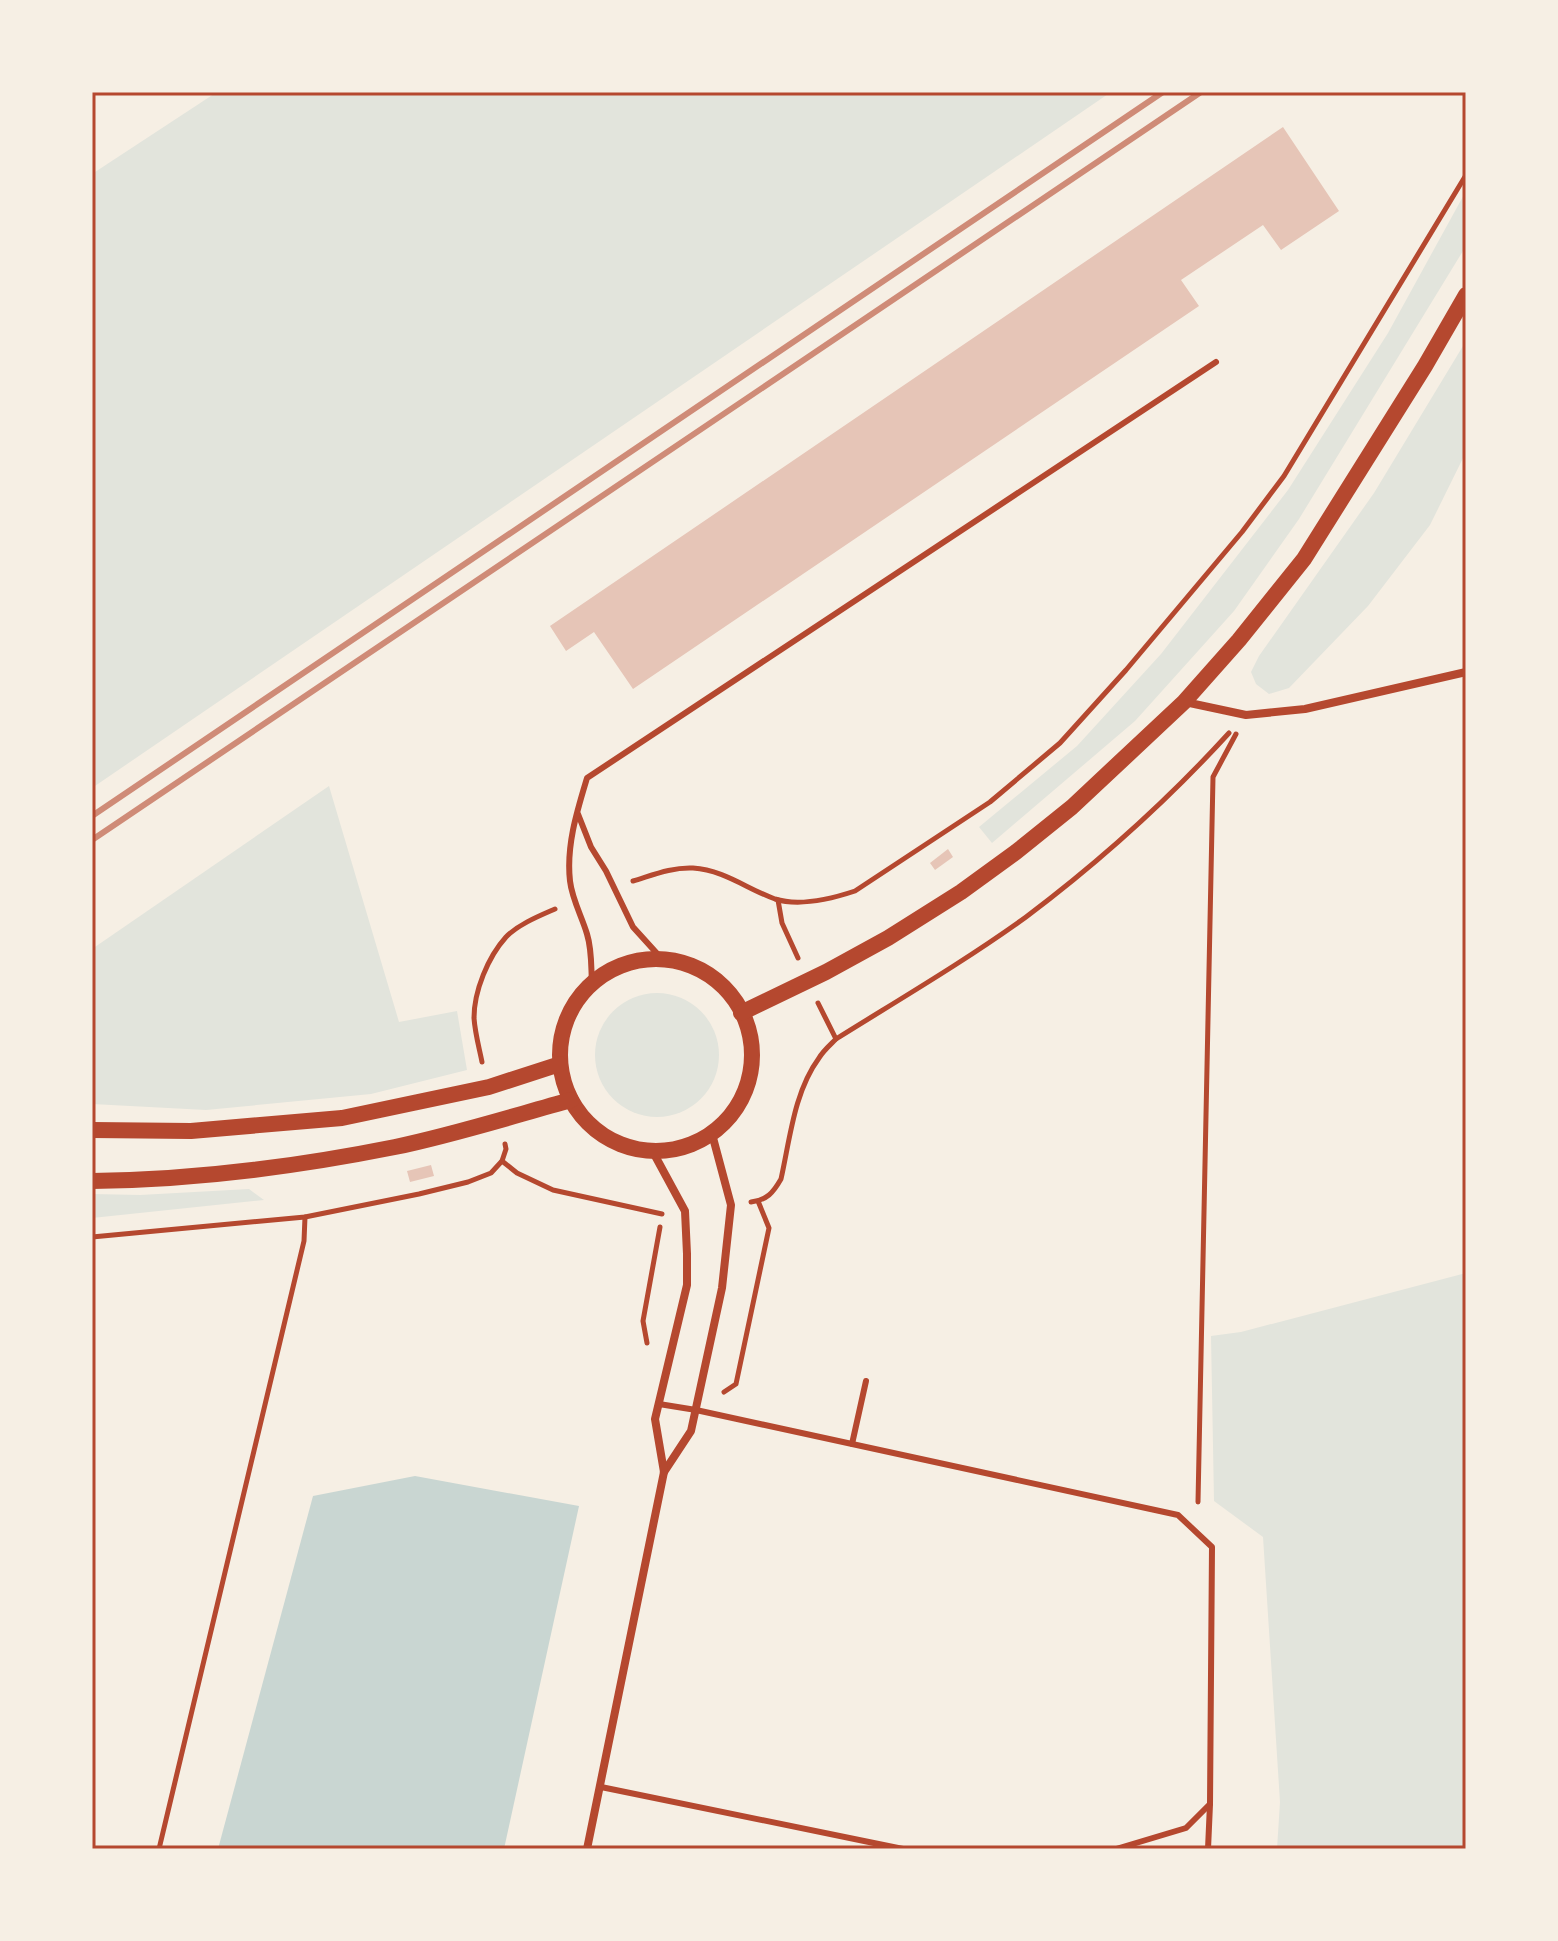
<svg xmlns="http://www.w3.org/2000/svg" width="1558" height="1941" font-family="'Public Sans',sans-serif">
<rect width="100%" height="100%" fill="#f6efe4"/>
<!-- green -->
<g fill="#e2e4dc">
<polygon points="217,92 1111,92 92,788 92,174"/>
<polygon points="1466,191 1466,246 1299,519 1234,611 1135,721 992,843 979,827 1077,746 1161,654 1288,490 1388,333"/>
<polygon points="1466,341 1466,452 1430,525 1368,606 1289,688 1269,694 1256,684 1251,672 1259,656 1374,493"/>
<polygon points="329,786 399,1022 457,1011 467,1070 371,1094 206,1110 92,1104 92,949"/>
<circle cx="657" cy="1055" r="62"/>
<polygon points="249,1189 264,1200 92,1218 92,1194 140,1195"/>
<polygon points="1466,1273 1466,1849 1277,1849 1280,1802 1263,1537 1214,1501 1211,1336 1241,1332"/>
</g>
<!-- water -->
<polygon fill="#c9d6d2" points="415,1476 579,1506 504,1849 218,1849 313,1496"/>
<!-- building -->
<g fill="#e6c5b7">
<polygon points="1283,127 1339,211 1281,250 1263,225 1181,280 1199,306 633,689 594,632 566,651 550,626"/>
<polygon points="948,849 953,857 935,870 930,863"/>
<polygon points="431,1165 434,1176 410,1182 407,1171"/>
</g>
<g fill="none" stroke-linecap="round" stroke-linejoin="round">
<!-- path -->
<g stroke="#b5482f" stroke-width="5">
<path d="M633 881C653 875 672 867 693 868 724 870 747 889 775 899 800 907 831 899 855 891L990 802 1060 743 1126 670 1242 532 1284 476 1466 175"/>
<polyline points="778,900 782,923 798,958"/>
<path d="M836 1039C900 999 965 961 1026 917 1099 862 1167 801 1229 733"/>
<path d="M482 1062C479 1047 475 1033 474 1018 474 991 488 957 506 937 519 924 539 916 555 909"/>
<polyline points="502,1161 517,1173 553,1190 662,1214"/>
<path d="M751 1202C767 1200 773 1193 781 1179 790 1139 794 1092 819 1058 823 1051 830 1045 836 1039L818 1003"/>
<polyline points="92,1237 305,1217 419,1194 468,1182 491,1173 502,1161 506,1149 505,1144"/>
<polyline points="647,1343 643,1321 660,1227"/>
<polyline points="724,1392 736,1384 769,1228 758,1201"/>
<polyline points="1198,1502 1213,777 1236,734"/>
<polyline points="159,1849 304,1241 305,1217"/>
</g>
<!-- service -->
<g stroke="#b5482f" stroke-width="6">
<polyline points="578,814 591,847 606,871 633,927 662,959"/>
<path d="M592 983C591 967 592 950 587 934 582 917 572 899 570 881 566 846 577 811 587 778L1216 362"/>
<polyline points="659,1404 696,1410 1178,1515 1212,1547 1210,1804 1186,1828 1116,1849"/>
<polyline points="852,1444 866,1381"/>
<polyline points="601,1787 903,1849"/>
<polyline points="1208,1849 1210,1804"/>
</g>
<!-- minor -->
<g stroke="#b5482f" stroke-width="8">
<polyline points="1185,702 1246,715 1305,709 1466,672"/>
<polyline points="664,1472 691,1431 722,1288 731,1205 712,1134"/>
<polyline points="587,1849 664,1472 655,1419 687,1285 687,1254 685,1211 653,1152"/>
</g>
<!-- secondary -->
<g stroke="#b5482f" stroke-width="16">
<circle cx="656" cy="1055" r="96"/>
<polyline points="741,1013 826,972 888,938 961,892 1016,852 1072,807 1184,702 1239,640 1304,559 1425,366 1466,295"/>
<polyline points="92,1130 191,1131 342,1118 489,1087 560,1064"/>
<path d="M92 1181C194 1180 295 1167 395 1147 453 1135 513 1116 571 1100"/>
</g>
<!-- rail -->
<g stroke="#cf8b77" stroke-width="6">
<polyline points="92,816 1163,92"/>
<polyline points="92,840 1201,92"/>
</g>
</g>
<!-- border -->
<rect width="1558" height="1941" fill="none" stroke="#f6efe4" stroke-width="188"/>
<rect x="94" y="94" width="1370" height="1753" fill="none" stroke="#b5482f" stroke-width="3"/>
</svg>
